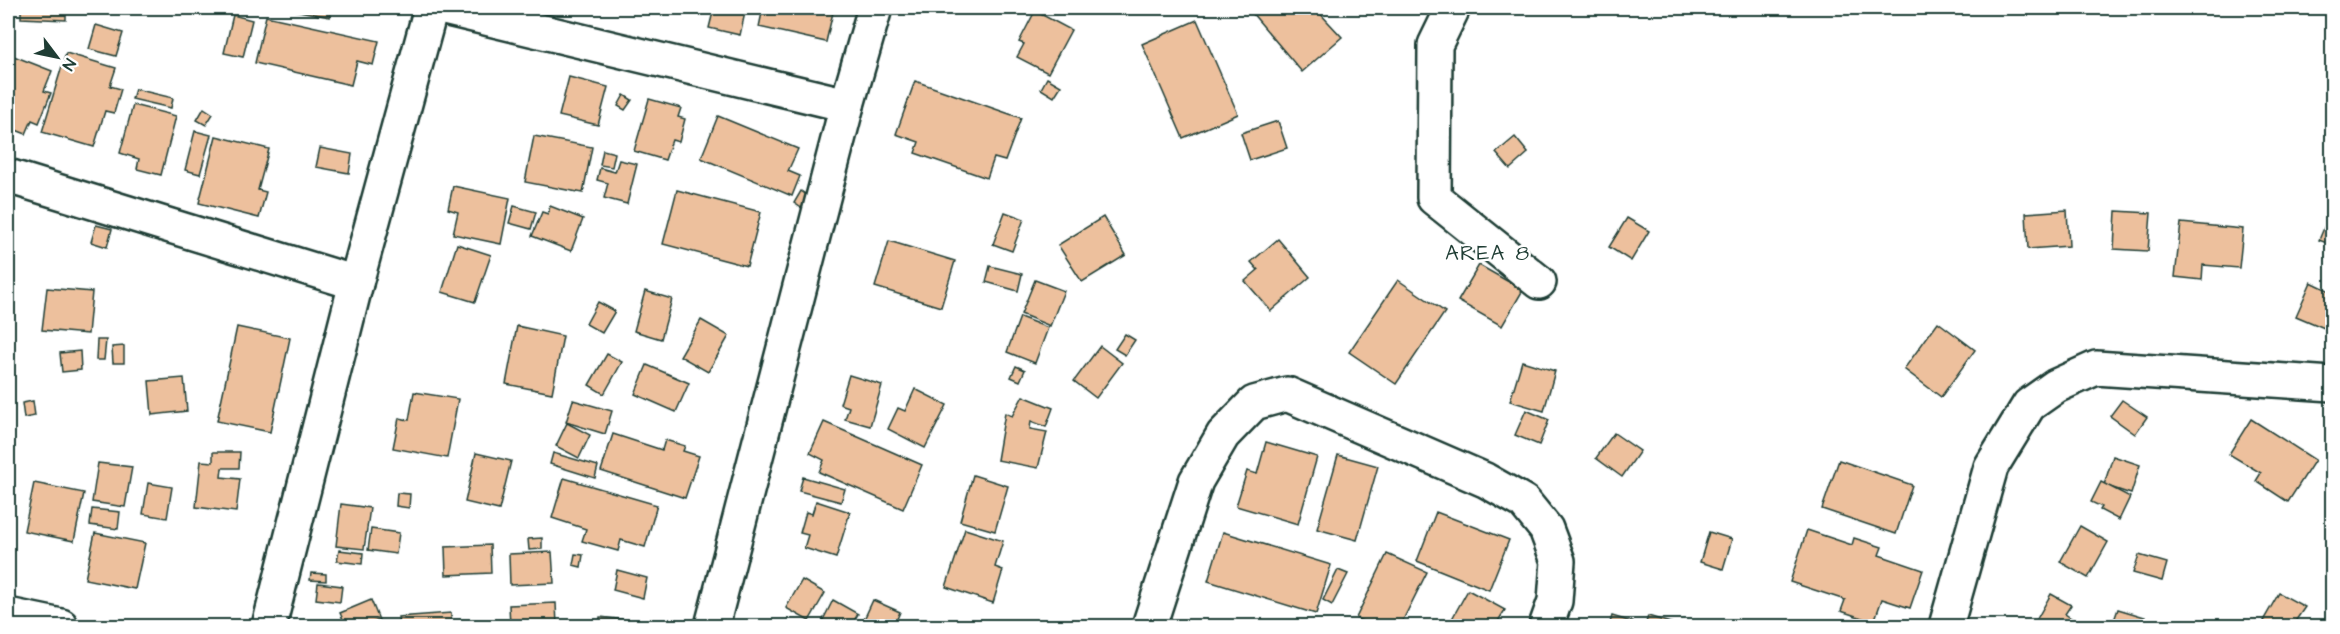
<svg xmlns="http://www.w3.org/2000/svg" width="2340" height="634" font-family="'Architects Daughter',sans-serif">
<rect width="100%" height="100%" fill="#fff"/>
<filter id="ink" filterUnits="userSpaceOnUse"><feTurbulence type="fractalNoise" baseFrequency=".0167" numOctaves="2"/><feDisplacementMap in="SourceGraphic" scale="12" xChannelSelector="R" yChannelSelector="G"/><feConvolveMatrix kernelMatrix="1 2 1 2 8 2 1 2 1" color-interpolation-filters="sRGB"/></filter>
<g filter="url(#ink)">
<!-- building -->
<g fill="#edc09d" stroke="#1f3d34" stroke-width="1.5">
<polygon points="21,8 66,8 66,20 21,18"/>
<polygon points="284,8 332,8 330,17"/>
<polygon points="714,8 746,8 740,35 709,28"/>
<polygon points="763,8 834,8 826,42 759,27"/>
<polygon points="1258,8 1315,8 1342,37 1302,72 1252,13"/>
<polygon points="1035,11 1071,30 1048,73 1017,57 1024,44 1019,42"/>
<polygon points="233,15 252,20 243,57 224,53"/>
<polygon points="266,16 379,41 373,65 357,61 351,85 255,63"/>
<polygon points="1197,20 1238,114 1183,138 1142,44"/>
<polygon points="96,25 123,33 116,56 89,49"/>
<polygon points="66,53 116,68 110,86 121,89 114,113 105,111 94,147 42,132"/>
<polygon points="11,55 52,71 44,91 51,93 39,123 32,120 26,134 8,127 8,65"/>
<polygon points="569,77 608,87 598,125 559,116"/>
<polygon points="1047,78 1061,86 1054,97 1041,89"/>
<polygon points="915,81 1021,118 1005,161 994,158 987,178 915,153 919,142 896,134"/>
<polygon points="135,89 173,98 171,108 132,99"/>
<polygon points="624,95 632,100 625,110 618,106"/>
<polygon points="649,99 681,108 678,117 685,119 679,142 672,140 665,160 634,151"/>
<polygon points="133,105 176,116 161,175 137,169 139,159 120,153"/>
<polygon points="204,108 213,114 206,125 197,120"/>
<polygon points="718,116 798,149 788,171 800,176 792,196 701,158"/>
<polygon points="1278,121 1287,148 1250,160 1241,133"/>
<polygon points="195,131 211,135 200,174 185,170"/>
<polygon points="216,136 269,149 258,190 266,192 259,218 199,203"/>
<polygon points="534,136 592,147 583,193 525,182"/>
<polygon points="1515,137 1528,153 1510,169 1496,153"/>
<polygon points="320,148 352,154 349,173 316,167"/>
<polygon points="603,150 615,153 612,167 600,165"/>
<polygon points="619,160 637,164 627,204 604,198 608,183 597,180 600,168 615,172"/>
<polygon points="453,186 510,198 501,244 453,234 458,212 448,209"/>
<polygon points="677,190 761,212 747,266 663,244"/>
<polygon points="801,191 811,198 803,209 794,203"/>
<polygon points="514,206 536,212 531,229 509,223"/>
<polygon points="550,206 583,219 571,251 532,236 542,212 548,214"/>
<polygon points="2067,210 2069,246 2028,249 2026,213"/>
<polygon points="2116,211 2151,213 2148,251 2114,249"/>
<polygon points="2331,211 2332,212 2332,245 2319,240"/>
<polygon points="1005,212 1024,219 1012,251 993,244"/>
<polygon points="1103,217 1126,255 1082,282 1058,245"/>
<polygon points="1627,218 1649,231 1631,261 1609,247"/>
<polygon points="2181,223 2243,229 2239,268 2203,265 2202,280 2175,277"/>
<polygon points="96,225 112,229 107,247 91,242"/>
<polygon points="1278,239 1310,277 1271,311 1245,281 1258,270 1251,262"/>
<polygon points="889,241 955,261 941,307 875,287"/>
<polygon points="457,244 491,255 475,302 442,292"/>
<polygon points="1479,265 1523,290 1502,326 1458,301"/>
<polygon points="990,266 1022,274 1018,291 986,282"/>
<polygon points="1035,280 1064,291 1050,326 1021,314"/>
<polygon points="1398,280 1445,312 1396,384 1349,352"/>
<polygon points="2311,282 2332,292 2332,323 2329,330 2296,316"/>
<polygon points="47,288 92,292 88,334 42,330"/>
<polygon points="645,291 672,299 661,339 634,331"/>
<polygon points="598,302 615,311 602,333 586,324"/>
<polygon points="1020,317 1048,328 1035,363 1007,352"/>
<polygon points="701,320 729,336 708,372 680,356"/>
<polygon points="1938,322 1975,350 1941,397 1904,369"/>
<polygon points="517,326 563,336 552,393 506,384"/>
<polygon points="237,327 290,338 270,432 217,421"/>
<polygon points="1125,334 1135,340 1125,355 1115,349"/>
<polygon points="97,340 106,340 104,360 96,360"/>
<polygon points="124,346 124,363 113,363 112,347"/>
<polygon points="1100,346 1122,363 1096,398 1074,381"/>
<polygon points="80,351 81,370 62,372 60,353"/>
<polygon points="607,354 622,362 604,394 589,385"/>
<polygon points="1522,361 1555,371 1544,411 1510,401"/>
<polygon points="647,365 689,383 676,412 635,394"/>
<polygon points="1016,366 1025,370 1020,381 1011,377"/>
<polygon points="849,375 882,385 870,426 845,419 849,407 840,404"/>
<polygon points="184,378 187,411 152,415 149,381"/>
<polygon points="915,389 947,405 925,448 888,429 898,408 905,411"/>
<polygon points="414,392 458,399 447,458 393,448 399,418 409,420"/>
<polygon points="1023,396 1053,408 1046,427 1031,421 1030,429 1047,432 1038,468 997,460 1005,413 1012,416"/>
<polygon points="573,400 612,411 605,434 566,422"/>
<polygon points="2122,400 2147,417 2135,434 2110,416"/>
<polygon points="33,401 35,416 24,418 22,403"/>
<polygon points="1526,410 1549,420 1539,445 1515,435"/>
<polygon points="2251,419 2315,460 2288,502 2256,481 2261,473 2229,454"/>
<polygon points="824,422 922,465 903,509 819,472 824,460 810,453"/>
<polygon points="567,423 590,435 579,458 556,446"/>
<polygon points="1614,433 1640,451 1622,477 1596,458"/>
<polygon points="613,434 662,450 665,440 685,446 683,451 699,456 685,498 601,471"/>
<polygon points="1266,442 1317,457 1298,524 1236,506 1247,471 1257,474"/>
<polygon points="213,452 240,452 239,468 222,468 221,477 240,479 236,512 196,507 201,461 213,462"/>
<polygon points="476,453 511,461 499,510 465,502"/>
<polygon points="553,453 598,466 595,478 550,464"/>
<polygon points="1338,455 1378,466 1357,540 1317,529"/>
<polygon points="2113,456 2140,465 2131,494 2104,485"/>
<polygon points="1839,460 1912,485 1896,534 1822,509"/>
<polygon points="98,463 132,467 125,507 92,502"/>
<polygon points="973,475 1008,486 995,531 960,521"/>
<polygon points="803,477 845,489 841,502 799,491"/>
<polygon points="564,478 657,505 645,547 621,540 618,551 582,541 586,529 552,518"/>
<polygon points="2101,482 2130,497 2119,520 2100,510 2102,507 2091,502"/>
<polygon points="34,483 84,493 74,541 24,531"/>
<polygon points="148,483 172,487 167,518 143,514"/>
<polygon points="397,493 410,494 409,508 396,506"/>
<polygon points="816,501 850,512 836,558 804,548 808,535 800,533 806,512 812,514"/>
<polygon points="341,504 370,508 364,549 336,546"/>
<polygon points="92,509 120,512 118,529 90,525"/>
<polygon points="1436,512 1509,540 1489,590 1417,561"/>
<polygon points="2080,526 2108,542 2088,578 2060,562"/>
<polygon points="371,529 399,533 396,554 368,550"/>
<polygon points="965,529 1003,541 995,567 1003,570 993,603 946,587"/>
<polygon points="1807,530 1852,545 1854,538 1882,547 1879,555 1923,570 1910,608 1882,599 1874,622 1841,611 1845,600 1790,582"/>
<polygon points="1223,532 1331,565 1316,614 1208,581"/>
<polygon points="1709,532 1732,539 1723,569 1700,562"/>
<polygon points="95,533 145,543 135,589 85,579"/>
<polygon points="542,538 542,549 529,550 528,539"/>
<polygon points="490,545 491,573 446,575 445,547"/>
<polygon points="339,550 363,553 362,564 337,561"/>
<polygon points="552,552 554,583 510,585 509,554"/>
<polygon points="575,554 583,555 581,567 573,565"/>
<polygon points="1387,554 1427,572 1400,626 1372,626 1356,618"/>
<polygon points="2139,555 2167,563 2162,581 2133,573"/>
<polygon points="617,570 647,578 643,598 613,590"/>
<polygon points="1338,570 1348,574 1332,605 1323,600"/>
<polygon points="311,573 326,574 326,581 310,580"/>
<polygon points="802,580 825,593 809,621 786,608"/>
<polygon points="318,583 342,586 340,602 316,599"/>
<polygon points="1468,590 1505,610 1495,626 1448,626"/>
<polygon points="2279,593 2305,607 2292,626 2273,626 2263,621"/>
<polygon points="2051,594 2071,605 2065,614 2074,620 2071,626 2033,626"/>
<polygon points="371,600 379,620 364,626 346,626 340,613"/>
<polygon points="833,600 858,614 851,626 826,626 821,624"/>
<polygon points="873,600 900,612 894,626 861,626"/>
<polygon points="556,603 557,626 510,626 509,605"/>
<polygon points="2118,609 2148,618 2145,626 2112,626"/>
<polygon points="451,613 452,626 399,626 398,617"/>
<polygon points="1612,616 1645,626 1648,616 1680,626 1609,626"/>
<polygon points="600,617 644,622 644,626 599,626"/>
</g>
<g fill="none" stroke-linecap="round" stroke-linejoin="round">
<defs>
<g id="street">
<polyline points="444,8 847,105"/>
<polyline points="1453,8 1435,45 1434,198 1539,282"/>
<polyline points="8,176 356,283"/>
<polyline points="8,615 61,626"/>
<polyline points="269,626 356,283 431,8"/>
<polyline points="712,626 847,105 875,8"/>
<polyline points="1149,626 1196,481 1223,435 1254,403 1287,394 1485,480 1524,502 1546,529 1558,561 1555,601 1546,626"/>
<polyline points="1946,626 1991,467 2029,405 2056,386 2096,368 2332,384"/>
</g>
</defs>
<!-- street casing -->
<use href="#street" stroke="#1f3d34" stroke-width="38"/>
<!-- street -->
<use href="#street" stroke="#fff" stroke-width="33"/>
</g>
</g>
<g text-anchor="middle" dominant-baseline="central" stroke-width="4.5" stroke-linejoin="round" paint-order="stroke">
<!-- quarter labels -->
<g font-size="21" letter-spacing="1.5" fill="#1f3d34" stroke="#fff">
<text x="1488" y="253">AREA 8</text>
</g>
</g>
<!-- margin -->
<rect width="2340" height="634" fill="none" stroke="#fff" stroke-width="30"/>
<rect x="15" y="15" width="2310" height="604" fill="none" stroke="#1f3d34" stroke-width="2" filter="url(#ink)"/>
<!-- north arrow -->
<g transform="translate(57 57) rotate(122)" stroke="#ffffff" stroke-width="4.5" paint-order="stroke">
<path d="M0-4.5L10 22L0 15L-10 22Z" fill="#1f3d34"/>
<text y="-9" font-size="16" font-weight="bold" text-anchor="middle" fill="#1f3d34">N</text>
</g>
</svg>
